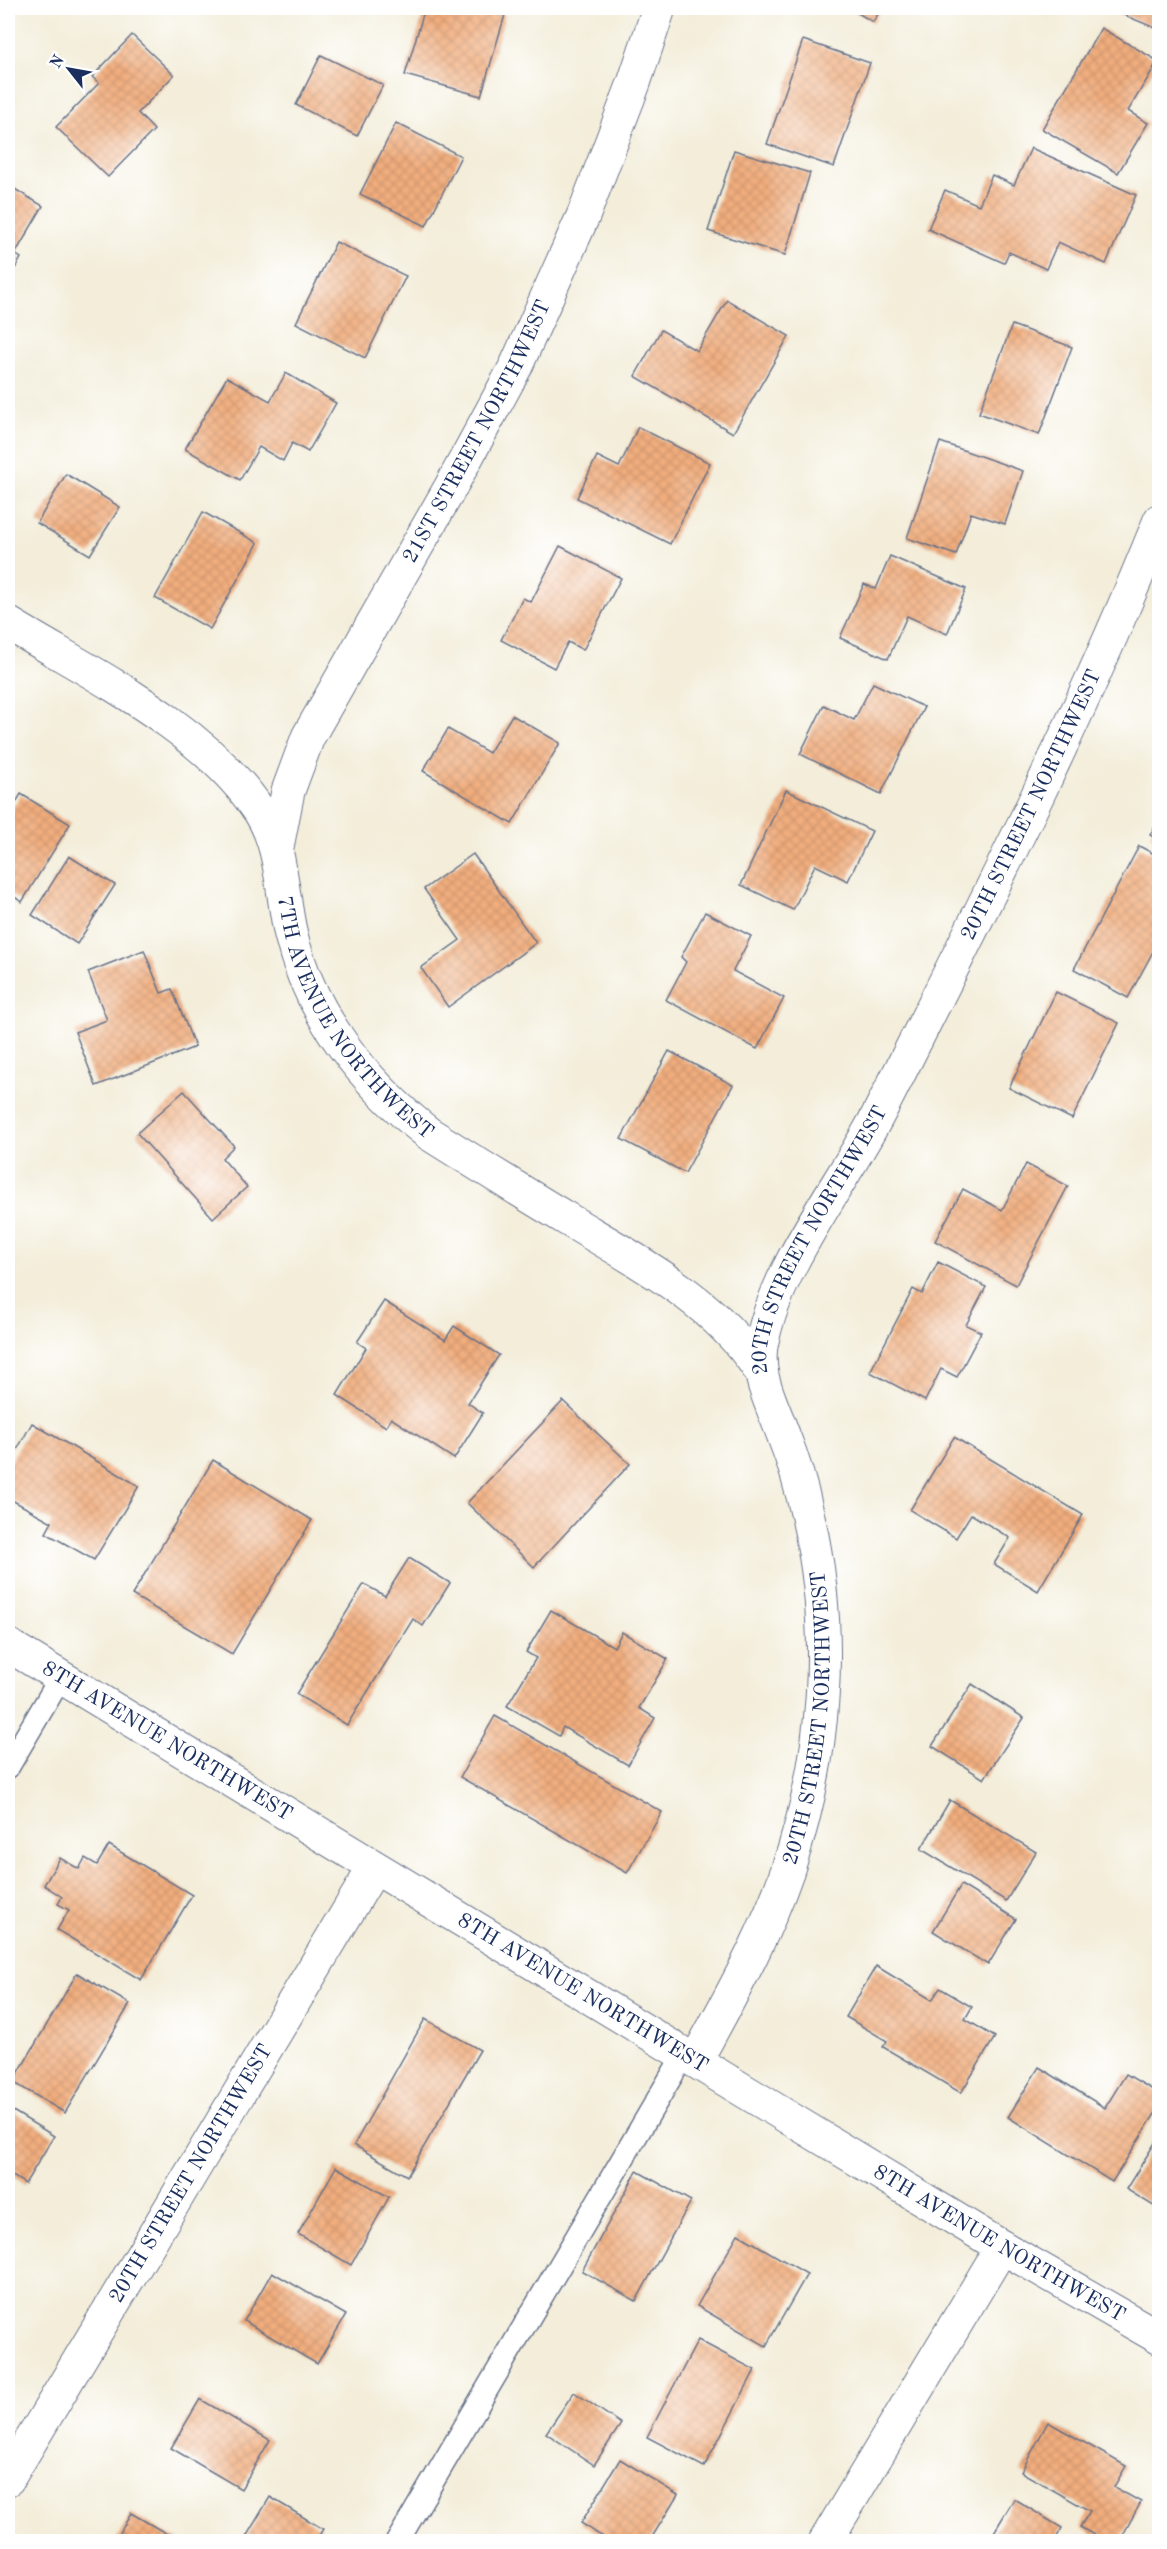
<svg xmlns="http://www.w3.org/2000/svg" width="1167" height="2549" font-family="'Old Standard TT',serif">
<defs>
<pattern id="building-cross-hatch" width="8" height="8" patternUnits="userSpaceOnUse" patternTransform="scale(1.5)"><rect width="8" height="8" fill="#f1ad7d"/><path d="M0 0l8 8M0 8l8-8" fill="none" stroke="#ce956e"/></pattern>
</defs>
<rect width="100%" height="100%" fill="#fff"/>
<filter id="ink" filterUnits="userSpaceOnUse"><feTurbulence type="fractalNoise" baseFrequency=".0167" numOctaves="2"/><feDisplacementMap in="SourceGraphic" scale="12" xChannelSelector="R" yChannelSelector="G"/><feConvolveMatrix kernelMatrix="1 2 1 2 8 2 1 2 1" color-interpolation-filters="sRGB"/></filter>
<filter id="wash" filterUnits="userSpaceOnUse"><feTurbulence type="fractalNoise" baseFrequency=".008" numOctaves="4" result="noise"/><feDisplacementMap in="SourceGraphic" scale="24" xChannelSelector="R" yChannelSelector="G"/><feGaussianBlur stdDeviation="1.35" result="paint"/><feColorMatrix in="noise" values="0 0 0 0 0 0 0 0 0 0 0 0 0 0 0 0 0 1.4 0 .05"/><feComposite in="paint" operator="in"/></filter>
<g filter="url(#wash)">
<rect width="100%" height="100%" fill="#f3edd9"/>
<g id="blocks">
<!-- building -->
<g fill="url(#building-cross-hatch)">
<polygon points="425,8 477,8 505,15 481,96 405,75"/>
<polygon points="849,8 882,8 873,22"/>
<polygon points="1107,8 1160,8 1160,30"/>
<polygon points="1101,28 1158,61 1128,111 1148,123 1118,173 1042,129"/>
<polygon points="132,35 174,75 138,113 154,130 108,177 56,127 99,83 92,77"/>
<polygon points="803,40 870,63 834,167 767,144"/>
<polygon points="321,55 383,85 357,136 296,105"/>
<polygon points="396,123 461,156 426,226 360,194"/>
<polygon points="1031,148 1136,195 1106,264 1058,242 1046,269 1009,252 1004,263 928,229 945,190 979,205 992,175 1014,185"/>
<polygon points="734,150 810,173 785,255 708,231"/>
<polygon points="8,185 43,206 15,254 21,258 8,281"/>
<polygon points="336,242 406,276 365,358 296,323"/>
<polygon points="727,300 789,336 733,433 635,376 661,330 697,351"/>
<polygon points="1012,325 1072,347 1039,435 979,413"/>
<polygon points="286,373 336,403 308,452 292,443 283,461 259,447 240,480 185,449 227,377 270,401"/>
<polygon points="638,427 710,463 670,544 577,498 597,456 619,467"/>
<polygon points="940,442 1023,471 1005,524 971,513 956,555 907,538"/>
<polygon points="66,474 120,507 90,555 37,523"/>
<polygon points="203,512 258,543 210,629 155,598"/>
<polygon points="560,546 621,578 583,650 568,642 554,668 501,640 523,598 531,602"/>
<polygon points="890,556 966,589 947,634 907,616 888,659 840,638 864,584 876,589"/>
<polygon points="873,683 924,707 881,794 800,754 824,705 854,720"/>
<polygon points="512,715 560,743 512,824 423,771 448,729 489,753"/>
<polygon points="786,790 872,831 848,881 815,865 793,910 741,885"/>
<polygon points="21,794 70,824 22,902 8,893 8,816"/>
<polygon points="1160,817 1160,841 1150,835"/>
<polygon points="1139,846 1160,857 1160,948 1156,946 1128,998 1074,969"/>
<polygon points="473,854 536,943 448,1007 421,968 460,940 424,889"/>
<polygon points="69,856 115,885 77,944 32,915"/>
<polygon points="705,912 751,936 733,971 784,998 757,1049 666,1000 686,962 681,957"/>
<polygon points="144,950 161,993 172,989 195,1047 96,1086 75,1032 107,1020 88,972"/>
<polygon points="1056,992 1119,1023 1072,1119 1009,1088"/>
<polygon points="669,1051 733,1085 685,1173 621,1139"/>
<polygon points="184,1091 234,1146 222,1158 247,1187 213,1218 137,1133"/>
<polygon points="1026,1164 1068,1186 1016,1285 935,1241 963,1189 1002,1210"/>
<polygon points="938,1262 986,1287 966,1325 981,1332 957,1377 941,1369 925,1401 870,1372 913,1289 922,1294"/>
<polygon points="384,1301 445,1340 454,1326 499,1355 468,1403 483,1413 454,1459 391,1418 386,1427 337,1395 366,1348 357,1342"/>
<polygon points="563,1401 630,1464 534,1567 467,1503"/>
<polygon points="32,1423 139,1486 94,1560 46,1533 52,1522 8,1498 8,1466"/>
<polygon points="954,1437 1083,1515 1038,1591 994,1564 1010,1538 971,1514 956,1538 910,1510"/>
<polygon points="213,1460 312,1520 232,1654 132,1595"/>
<polygon points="409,1558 450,1583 423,1626 413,1619 347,1725 296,1694 364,1584 385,1596"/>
<polygon points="551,1610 614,1647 622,1632 668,1659 639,1708 655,1718 628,1765 563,1727 559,1736 507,1706 536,1658 526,1652"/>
<polygon points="972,1684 1024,1718 984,1779 932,1746"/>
<polygon points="495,1716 662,1812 627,1873 460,1777"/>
<polygon points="950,1800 1036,1852 1006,1901 921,1849"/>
<polygon points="109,1845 192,1895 141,1980 57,1930 69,1910 58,1904 62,1897 44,1885 60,1858 79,1869 85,1858 97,1865"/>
<polygon points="961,1885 1016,1919 988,1965 933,1931"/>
<polygon points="876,1966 932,2000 940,1988 972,2007 965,2019 995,2037 961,2093 883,2047 887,2041 846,2017"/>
<polygon points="77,1973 130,2004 65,2113 13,2082"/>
<polygon points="425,2019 480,2050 407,2176 354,2145"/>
<polygon points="1039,2067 1105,2108 1126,2074 1160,2094 1160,2106 1112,2182 1008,2117"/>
<polygon points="8,2108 54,2136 25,2184 8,2173"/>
<polygon points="1158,2138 1160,2139 1160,2210 1126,2189"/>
<polygon points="336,2167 389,2197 351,2265 298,2234"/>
<polygon points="637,2171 691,2201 636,2301 582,2271"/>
<polygon points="738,2234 807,2274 766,2346 697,2306"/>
<polygon points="272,2272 346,2315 317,2364 244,2321"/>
<polygon points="698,2340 755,2370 704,2467 647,2437"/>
<polygon points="574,2392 621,2424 594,2465 546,2433"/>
<polygon points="200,2399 270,2440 241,2489 171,2448"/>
<polygon points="1048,2422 1126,2466 1114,2487 1141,2502 1119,2542 1106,2542 1080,2527 1090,2511 1021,2472"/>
<polygon points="620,2459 678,2495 649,2542 610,2542 581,2523"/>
<polygon points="270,2497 323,2529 315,2542 243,2542"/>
<polygon points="1014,2499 1062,2528 1054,2542 978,2542 982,2535 990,2539"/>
<polygon points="131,2513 181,2542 115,2542"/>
</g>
</g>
</g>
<g filter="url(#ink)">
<use href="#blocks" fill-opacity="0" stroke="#677289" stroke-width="1.5"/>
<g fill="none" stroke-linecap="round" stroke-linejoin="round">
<defs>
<g id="lane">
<polyline points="8,1767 61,1677"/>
<polyline points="397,2542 685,2053"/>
</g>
<g id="street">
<path id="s1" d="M8 623C93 675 204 727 260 812 283 848 281 894 291 935 310 1014 364 1083 428 1133 474 1162 520 1191 567 1219 637 1261 714 1300 759 1369"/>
<path id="s2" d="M277 847 288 791 308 737 449 490 516 366 584 214 634 83 659 8"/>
<path id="s3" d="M8 1645 1002 2247 1160 2338"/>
<path id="s4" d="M696 2060C729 1999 764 1938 787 1872 826 1758 835 1634 808 1517 802 1490 794 1462 784 1437 773 1405 754 1375 762 1341 779 1262 843 1183 880 1111 978 917 1079 722 1160 520"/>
<path id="s5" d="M8 2479 374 1868"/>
<polyline points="825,2542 1002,2247"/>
</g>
</defs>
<!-- lane casing -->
<use href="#lane" stroke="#677289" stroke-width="25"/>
<!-- street casing -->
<use href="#street" stroke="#677289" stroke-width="35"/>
<!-- lane -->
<use href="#lane" stroke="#fff" stroke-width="22"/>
<!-- street -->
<use href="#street" stroke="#fff" stroke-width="33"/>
</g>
</g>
<g text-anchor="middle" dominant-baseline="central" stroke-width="4.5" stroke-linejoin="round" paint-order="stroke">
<!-- street labels -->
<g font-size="21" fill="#1b2f5e" stroke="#fff">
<text stroke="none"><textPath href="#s2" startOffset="464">21ST STREET NORTHWEST</textPath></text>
<text stroke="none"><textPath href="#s4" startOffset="1354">20TH STREET NORTHWEST</textPath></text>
<text stroke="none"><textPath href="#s1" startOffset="550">7TH AVENUE NORTHWEST</textPath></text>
<text stroke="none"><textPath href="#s4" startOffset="868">20TH STREET NORTHWEST</textPath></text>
<text stroke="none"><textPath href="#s4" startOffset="366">20TH STREET NORTHWEST</textPath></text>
<text stroke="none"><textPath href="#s3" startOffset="186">8TH AVENUE NORTHWEST</textPath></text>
<text stroke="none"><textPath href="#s3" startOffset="672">8TH AVENUE NORTHWEST</textPath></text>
<text stroke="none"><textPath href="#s5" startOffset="356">20TH STREET NORTHWEST</textPath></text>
<text stroke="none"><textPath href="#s3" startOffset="1158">8TH AVENUE NORTHWEST</textPath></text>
</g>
</g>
<!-- margin -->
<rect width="1167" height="2549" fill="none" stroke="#fff" stroke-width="30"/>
<!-- north arrow -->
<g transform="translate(69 69) rotate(301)" stroke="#ffffff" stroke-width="4.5" paint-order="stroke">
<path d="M0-4.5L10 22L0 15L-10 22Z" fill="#1b2f5e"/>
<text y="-9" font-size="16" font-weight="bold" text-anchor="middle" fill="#1b2f5e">N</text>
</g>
</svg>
